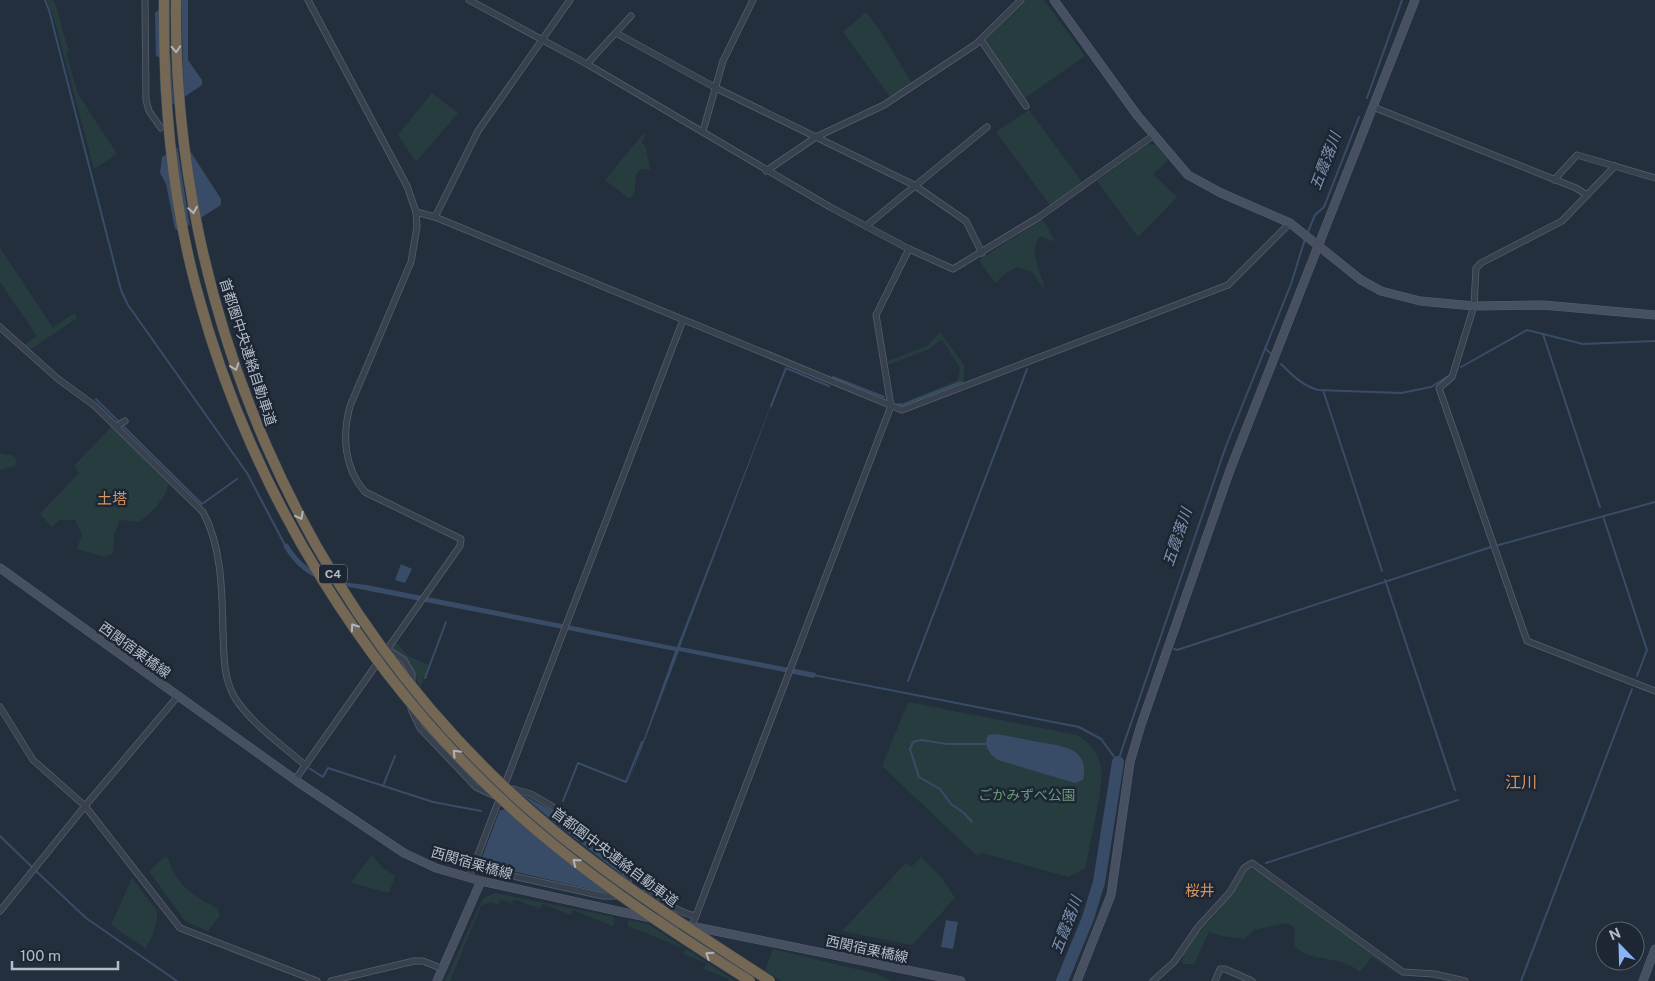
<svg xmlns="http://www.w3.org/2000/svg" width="1655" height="981" font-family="'Public Sans','Noto Sans JP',sans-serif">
<rect width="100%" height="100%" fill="#242f3e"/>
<!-- green -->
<g fill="#263c3f">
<polygon points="47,0 53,0 56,6 69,52 66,53 78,94 117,154 94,169 54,18"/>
<polygon points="1026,0 1044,0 1085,56 1025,98 985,41"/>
<polygon points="866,12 879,29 913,85 891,98 843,32"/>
<polygon points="432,93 458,113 416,162 398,135"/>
<polygon points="1029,110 1082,182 1050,205 996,132"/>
<polygon points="643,134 645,134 642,143 646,147 650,170 641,169 636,174 635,191 630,199 605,180"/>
<polygon points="1148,144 1156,145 1169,160 1153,174 1177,197 1138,237 1097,181"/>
<path d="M1042 219 1055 240 1051 241 1041 236C1026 250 1042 273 1045 290L1032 272 1017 267 1005 274 995 283 979 260Z"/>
<polygon points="0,248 53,328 74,313 77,318 30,350 24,345 37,336 0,282"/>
<polygon points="940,332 964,365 964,384 903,407 897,405 896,403 902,403 958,380 960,368 942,339 929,349 888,365 888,361 927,346"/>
<path d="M113 425 169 482C166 499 152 512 139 522L120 520 114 535 113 553 105 557 77 549 82 534 75 520H60L52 527 40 514 79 473 74 466Z"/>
<polygon points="0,453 14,456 17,460 15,466 0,470"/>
<polygon points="396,642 408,656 429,665 420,688 411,665 392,648"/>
<path d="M908 702 1077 735C1090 743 1099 753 1101 768 1104 790 1089 843 1086 868L1068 877 982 853 977 856 882 766Z"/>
<polygon points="372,855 383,868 395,876 389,893 351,883"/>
<path d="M166 857 169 860C175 885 195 897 217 908L220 915 208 931 185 921 149 871 163 858Z"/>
<polygon points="921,857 941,877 955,898 912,945 842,931 906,863 911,867"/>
<path d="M1254 868 1374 954 1402 977 1372 957 1360 972C1340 954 1313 964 1294 946L1295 928 1286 923 1254 930 1245 939 1221 936 1209 932 1194 964H1183C1178 949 1210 922 1219 910 1229 897 1237 883 1245 870Z"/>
<path d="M132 878 157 911C158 922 152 940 145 948L111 925Z"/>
<polygon points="495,893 614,917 615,920 613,926 573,910 571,915 546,905 543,904 540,909 514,899 512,904 501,899 498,905 491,902 481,906 450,981 445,981 483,898"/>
<polygon points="628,920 648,924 735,981 728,981 729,979 704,969 706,963 683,954 685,949 628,926"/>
<polygon points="773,949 877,974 891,981 781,981 765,970"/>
</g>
<!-- water -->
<g fill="#394c67">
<polygon points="170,0 188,0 188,60 202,80 202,85 174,104 169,104 160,91 164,75 161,58 156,56 155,13"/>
<polygon points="185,143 221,199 221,205 180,231 175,229 166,184 160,173 162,157"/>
<path d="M786 366 680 647 816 673 814 678 679 651 628 784 675 651 334 584C310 578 296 567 283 546L287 543C309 577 329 581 367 585L677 647Z"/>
<polygon points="401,564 412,569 405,583 395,580"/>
<path d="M995 734C1009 736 1023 739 1038 742 1062 746 1090 747 1083 780L1075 783 998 760C989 754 983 745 988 735Z"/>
<polygon points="509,788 557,813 618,863 623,870 626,887 624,890 611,893 602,892 483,864 481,860 500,810 504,810 504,797"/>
<polygon points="946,920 958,922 953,949 941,947"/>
<polygon points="1074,945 1078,947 1065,980 1059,981"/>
</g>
<!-- pier -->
<g fill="#242f3e">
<polygon points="170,0 181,0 184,100 174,107 170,50"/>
<polygon points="184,140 201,221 190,227 177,145"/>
<polygon points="507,787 514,788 554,822 627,879 629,888 626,892 581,860 535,822 503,793"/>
</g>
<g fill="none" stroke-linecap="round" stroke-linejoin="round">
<!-- stream -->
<g stroke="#394c67" stroke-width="2">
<polyline points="45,0 49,10 121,290 128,305 247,473 286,547"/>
<polyline points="1367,98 1402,0"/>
<polyline points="1307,234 1315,215 1324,207 1359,117"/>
<polyline points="1543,334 1600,507"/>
<polyline points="1265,348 1271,354"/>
<path d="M1281 364C1292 375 1303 386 1318 390L1401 393 1431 387 1450 375"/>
<polyline points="1461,367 1527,330 1583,344 1655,341"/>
<polyline points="833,377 884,397"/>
<polyline points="1323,390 1382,571"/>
<polyline points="96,399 119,422"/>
<polyline points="899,404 902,405 961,382"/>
<polyline points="771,406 786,368 829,386"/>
<polyline points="123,426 202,504 237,479"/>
<polyline points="1603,516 1647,650 1637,676"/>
<polyline points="1385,580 1455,790"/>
<polyline points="1174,649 1177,650 1488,548 1655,502"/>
<polyline points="813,675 1079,727 1101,739 1118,762"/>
<polyline points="425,678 446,622"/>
<polyline points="908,681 1027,369"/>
<polyline points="1118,761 1226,446 1291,284 1305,239"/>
<polyline points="309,768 323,777 328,768 433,802 481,811"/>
<polyline points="383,786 395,756"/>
<polyline points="563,801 578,763 626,782 642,742"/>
<polyline points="972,822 964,813 951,804 940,789 919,777 910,749 913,742 921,740 947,744 986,744"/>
<polyline points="0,836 33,868"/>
<polyline points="1266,863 1458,800"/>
<polyline points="36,871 86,918 177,981"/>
<polyline points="1521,981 1632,689"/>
</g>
<!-- river -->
<polyline stroke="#394c67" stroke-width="12" points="1062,981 1088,918 1099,882 1118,762"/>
<defs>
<g id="street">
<polyline points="145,0 146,100 149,111 161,128"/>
<polyline points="308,0 407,186 416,212 435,217 902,410 1228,285 1290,223"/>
<polyline points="469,0 587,64 830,207 909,249 953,269 1039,217 1154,135"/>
<polyline points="616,33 716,88 914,185 966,221 982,253"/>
<polyline points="981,40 1026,106"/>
<polyline points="587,64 631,16"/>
<polyline points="1373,107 1576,188 1587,195"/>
<polyline points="703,131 723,61 753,0"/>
<polyline points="1615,166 1562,221 1481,263 1476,268 1474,306 1452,377 1439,388 1527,641 1655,691"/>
<polyline points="766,171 816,137 884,105 976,44 1021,0"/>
<polyline points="1554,180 1577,155 1655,178"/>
<polyline points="435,217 478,131 570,0"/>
<polyline points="866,226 987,127"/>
<path d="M0 327 58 379 95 406 203 512C222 547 222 592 223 632 224 655 223 678 235 698 252 724 282 745 305 765"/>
<polyline points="117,426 125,421"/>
<polyline points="387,649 404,660 412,674 411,709 420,728 476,787 497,797"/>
<polyline points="0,707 33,760 85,806 180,928 317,981"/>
<path d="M295 780 460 546 461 539 365 492C344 468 342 436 350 406L411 262 417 227 416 212"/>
<polyline points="513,789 531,794 550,805 618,857 626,869 629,888"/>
<polyline points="473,867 603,896 622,896"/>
<polyline points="469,878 683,320"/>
<path d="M641 893C661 896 675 913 696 916"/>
<polyline points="0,911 85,806 178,696"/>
<polyline points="692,926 891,406 876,315 909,249"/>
<polyline points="331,981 414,961 423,961 443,969"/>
<polyline points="1153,981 1174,962 1198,927 1230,892 1244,868 1252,863 1403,972 1434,974 1465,981"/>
<polyline points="1215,981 1220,969 1225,969 1252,981"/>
</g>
<g id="secondary">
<polyline points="1054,0 1137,115 1188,175 1221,193 1290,223 1361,280 1381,291 1420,301 1474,306 1543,305 1655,315"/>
<polyline points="0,568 301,784 404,853 436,868 481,881 622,912 961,981"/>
<polyline points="437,981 481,881"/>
<polyline points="1077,981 1111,895 1130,762 1141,725 1230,470 1415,0"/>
<polyline points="1643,981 1655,949"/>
</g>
</defs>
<!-- street casing -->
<use href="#street" stroke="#565f6c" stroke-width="7"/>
<!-- secondary casing -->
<use href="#secondary" stroke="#565f6c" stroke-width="9"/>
<!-- street -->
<use href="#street" stroke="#38414e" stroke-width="5.5"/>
<!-- secondary -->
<use href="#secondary" stroke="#465061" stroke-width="8"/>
<defs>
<g id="highway-bridge">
<path d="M164 0C163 96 171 194 196 287 250 492 369 685 529 824 597 883 674 933 750 981"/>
<path d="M176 0C172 307 303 615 538 817 610 879 690 929 770 981"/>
</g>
</defs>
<!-- highway-bridge casing -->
<use href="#highway-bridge" stroke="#434c59" stroke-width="11" stroke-linecap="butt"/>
<!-- highway-bridge -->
<use href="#highway-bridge" stroke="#746855" stroke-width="10"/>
</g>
<!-- one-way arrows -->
<defs><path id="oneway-chevron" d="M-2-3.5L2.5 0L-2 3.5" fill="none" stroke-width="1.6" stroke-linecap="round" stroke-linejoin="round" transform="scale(1.25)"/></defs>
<g stroke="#aeb4bd">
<use href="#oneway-chevron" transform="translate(176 49) rotate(87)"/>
<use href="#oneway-chevron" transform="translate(193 210) rotate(81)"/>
<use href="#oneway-chevron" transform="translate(235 367) rotate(71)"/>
<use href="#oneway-chevron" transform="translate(300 516) rotate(62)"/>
<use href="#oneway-chevron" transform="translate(354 627) rotate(-125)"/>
<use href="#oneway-chevron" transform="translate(456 753) rotate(-133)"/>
<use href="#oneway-chevron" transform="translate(576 862) rotate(-141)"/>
<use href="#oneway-chevron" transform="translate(709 955) rotate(-147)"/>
</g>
<g text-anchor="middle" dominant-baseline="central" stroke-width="5" stroke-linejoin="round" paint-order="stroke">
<!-- shield labels -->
<rect fill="#1d2633" stroke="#878f9c" stroke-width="1" x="319" y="564.5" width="28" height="19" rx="4"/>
<g font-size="12" font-weight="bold" fill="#b4bcc9">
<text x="333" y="574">C4</text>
</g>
<!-- street labels -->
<g font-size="14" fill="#b4bcc9" stroke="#1d2633">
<text transform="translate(248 352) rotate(72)">首都圏中央連絡自動車道</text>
<text transform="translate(135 650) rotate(36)">西関宿栗橋線</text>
<text transform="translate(615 857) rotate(37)">首都圏中央連絡自動車道</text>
<text transform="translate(472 863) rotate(16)">西関宿栗橋線</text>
<text transform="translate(867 949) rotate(12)">西関宿栗橋線</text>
</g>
<!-- park labels -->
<g font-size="14" fill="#6b9a76" stroke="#1d2633">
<text x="1027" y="795">ごかみずべ公園</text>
</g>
<!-- water labels -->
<g font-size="15" font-style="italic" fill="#7c92b1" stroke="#1d2633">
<text transform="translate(1325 161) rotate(-69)">五霞落川</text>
<text transform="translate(1177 537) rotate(-71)">五霞落川</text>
<text transform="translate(1066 925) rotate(-69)">五霞落川</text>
</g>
<!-- neighbourhood labels -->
<g font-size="15" fill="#d59563" stroke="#1d2633">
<text x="112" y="498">土塔</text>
<text x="1200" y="890">桜井</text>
</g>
<!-- quarter labels -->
<g font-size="16" fill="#d59563" stroke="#1d2633">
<text x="1521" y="782">江川</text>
</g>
</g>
<!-- north arrow -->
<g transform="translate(1620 946) rotate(337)"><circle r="24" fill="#1d2633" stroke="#59626f"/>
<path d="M0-4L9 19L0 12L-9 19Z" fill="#8ab4f8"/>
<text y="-8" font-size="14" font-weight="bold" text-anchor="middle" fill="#b4bcc9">N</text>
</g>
<!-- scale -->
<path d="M12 961v8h106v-8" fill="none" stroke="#b4bcc9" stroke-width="2.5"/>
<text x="20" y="961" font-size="15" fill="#b4bcc9" stroke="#1d2633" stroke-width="4" paint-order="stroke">100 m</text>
</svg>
